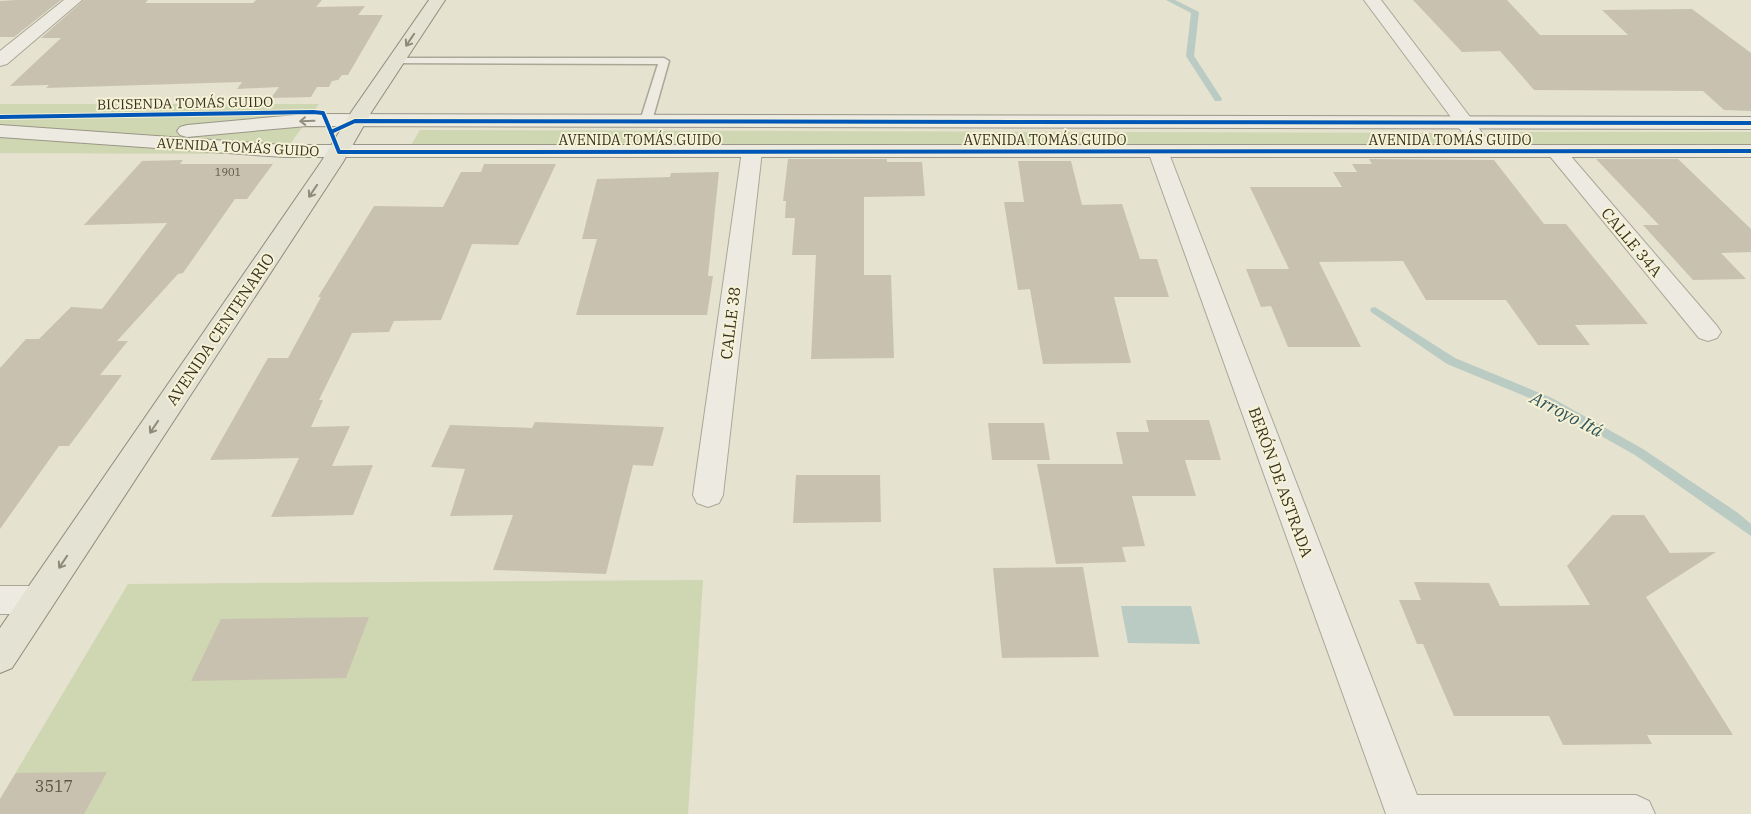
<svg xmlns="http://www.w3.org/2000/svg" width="1751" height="814" font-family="'IBM Plex Serif',serif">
<rect width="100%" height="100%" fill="#e5e2cf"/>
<!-- green -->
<g fill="#cfd6b2">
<polygon points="0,104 319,104 283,154 0,153"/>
<polygon points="420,130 1446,133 1456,146 411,145"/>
<polygon points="1492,132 1751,132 1751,146 1503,146"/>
<polygon points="703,580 688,814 0,814 0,799 128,584"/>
</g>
<!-- water -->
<polygon fill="#bacbc3" points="1121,606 1191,606 1200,644 1128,643"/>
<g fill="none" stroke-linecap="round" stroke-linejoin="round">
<!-- stream -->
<g fill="#bacbc3" fill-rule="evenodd">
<polygon points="1166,0 1175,0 1199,12 1194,56 1222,99 1221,101 1215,101 1186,56 1191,13"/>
<polygon points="1375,307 1455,358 1552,398 1643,449 1738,513 1751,524 1751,536 1635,455 1544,404 1447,364 1371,312 1370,310 1371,308"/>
</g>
</g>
<!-- building -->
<g fill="#c9c1b0">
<polygon points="16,0 61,0 14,37 0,37 0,1"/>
<polygon points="84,0 148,0 145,3 253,3 256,0 322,0 316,7 365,6 358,15 383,15 348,75 342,75 338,80 332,81 329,87 317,87 311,97 271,98 279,87 237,89 242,82 46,88 49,85 10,86 61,38 41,38"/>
<polygon points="1413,0 1507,0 1540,35 1628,35 1602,10 1692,9 1751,53 1751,111 1724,110 1703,91 1534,90 1500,51 1462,52"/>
<polygon points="788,159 887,159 887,162 922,162 925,196 864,197 864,275 891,275 894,358 811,359 816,255 792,255 795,218 785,218 786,201 783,201"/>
<polygon points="1369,159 1494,160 1544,224 1566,224 1648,324 1575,325 1590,345 1538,345 1506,300 1426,300 1403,261 1319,262 1361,347 1288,347 1271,306 1261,307 1246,269 1289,269 1250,187 1342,187 1333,172 1357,172 1352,164 1372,164"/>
<polygon points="1596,159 1678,159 1751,229 1751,252 1721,253 1746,279 1693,280 1643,225 1659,225"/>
<polygon points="183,160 180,164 273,164 247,199 235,199 183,273 178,274 117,341 128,341 100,375 122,375 69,446 59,446 0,529 0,368 26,339 39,339 71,307 102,309 167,223 84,225 142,161"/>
<polygon points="1018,161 1071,161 1082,205 1122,204 1140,259 1157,259 1169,297 1114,297 1131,363 1043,364 1030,289 1018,290 1004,202 1024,202"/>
<polygon points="484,164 556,164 518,245 472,244 441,320 394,321 389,332 352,333 319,400 323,400 311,427 350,426 332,466 373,465 353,515 271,517 299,458 210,460 268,358 288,358 321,297 318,297 374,206 443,207 461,172 481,172"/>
<polygon points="719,172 708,276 713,276 707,315 576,315 597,239 582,239 597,179 670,177 671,173"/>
<polygon points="1146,420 1209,420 1221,460 1185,460 1196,496 1132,496 1145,546 1122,547 1126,562 1056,564 1037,464 1123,464 1116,432 1149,432"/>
<polygon points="535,422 664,427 653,466 633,465 606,574 493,570 513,515 450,516 465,469 431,467 450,425 532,428"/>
<polygon points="988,423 1044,423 1050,460 992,460"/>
<polygon points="796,475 880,475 881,522 793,523"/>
<polygon points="1612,515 1644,515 1670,553 1716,552 1646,597 1733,735 1647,735 1652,744 1563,745 1549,716 1454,716 1423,644 1417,644 1399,600 1421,600 1414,582 1489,583 1500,606 1590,605 1567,566"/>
<polygon points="1083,567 1099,657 1002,658 993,568"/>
<polygon points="369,617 346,678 191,681 221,619"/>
<polygon points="107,772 84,814 0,814 0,799 16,773"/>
</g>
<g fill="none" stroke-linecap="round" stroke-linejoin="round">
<defs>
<polygon id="service" points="395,58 664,58 669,61 652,121 646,125 640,121 658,64 391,63 390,61"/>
<g id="minor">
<polygon points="64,0 82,0 7,64 0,66 0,51"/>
<polygon points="1364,0 1381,0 1493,147 1496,151 1493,155 1486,157 1479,155"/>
<polygon points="752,145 759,147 762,151 723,495 719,503 708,507 697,503 693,495 742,151 745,147"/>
<polygon points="1158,145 1165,147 1168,151 1417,795 1636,795 1649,801 1655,814 1386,814 1148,151 1151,147"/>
<polygon points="1556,145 1563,147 1717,326 1721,332 1717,338 1708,341 1699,338 1549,155 1546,151 1549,147"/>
<polygon points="0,586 38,586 50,590 54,600 50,610 38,614 0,614"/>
</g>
<g id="secondary">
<polygon points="307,114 1751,117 1751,129 307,126 187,137 180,135 177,131 180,127 187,125"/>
<polygon points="0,125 284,145 1751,145 1751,157 284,157 0,137"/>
</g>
<polygon id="primary" points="429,0 445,0 372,111 343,162 12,668 0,673 0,628 321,162 352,111"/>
</defs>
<!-- service casing -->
<use href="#service" stroke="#aaa798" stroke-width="3"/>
<!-- minor casing -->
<use href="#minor" stroke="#aaa798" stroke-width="2"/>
<!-- secondary casing -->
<use href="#secondary" stroke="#9a9688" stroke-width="2"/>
<!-- primary casing -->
<use href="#primary" stroke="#908c7f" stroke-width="2"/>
<!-- service -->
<use href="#service" fill="#edebe1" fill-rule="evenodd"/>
<!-- minor -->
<use href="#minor" fill="#edebe1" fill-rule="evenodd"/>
<!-- secondary -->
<use href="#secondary" fill="#edebe1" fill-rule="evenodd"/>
<!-- primary -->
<use href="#primary" fill="#e4e2d2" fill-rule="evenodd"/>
<defs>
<g id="cycleway">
<polyline points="0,117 313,112 323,113 331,132 355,121 1751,123"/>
<polyline points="331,132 339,152 1751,151"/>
</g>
</defs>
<!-- cycleway casing -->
<use href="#cycleway" stroke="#f5f2d6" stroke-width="6"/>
<!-- cycleway -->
<use href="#cycleway" stroke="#0057b8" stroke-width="4"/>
</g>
<!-- one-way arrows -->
<defs><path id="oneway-shaft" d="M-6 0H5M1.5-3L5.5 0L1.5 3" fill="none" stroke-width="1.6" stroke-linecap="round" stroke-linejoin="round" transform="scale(1.25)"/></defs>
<g stroke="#8e8a79">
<use href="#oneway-shaft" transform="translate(410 40) rotate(124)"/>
<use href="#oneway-shaft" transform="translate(313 191) rotate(124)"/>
<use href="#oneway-shaft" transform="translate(154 427) rotate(124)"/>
<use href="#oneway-shaft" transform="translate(63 562) rotate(124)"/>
</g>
<use stroke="#938e80" href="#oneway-shaft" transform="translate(307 121) rotate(178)"/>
<g text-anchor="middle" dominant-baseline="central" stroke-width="4" stroke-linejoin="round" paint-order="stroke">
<!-- far-number labels -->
<g font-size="11" fill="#5d5544">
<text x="228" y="172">1901</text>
</g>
<!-- far-street labels -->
<g font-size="14" fill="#393120" stroke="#f5f2d6">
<text transform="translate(185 103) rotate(-1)">BICISENDA TOMÁS GUIDO</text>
<text x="640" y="140">AVENIDA TOMÁS GUIDO</text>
<text x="1045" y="140">AVENIDA TOMÁS GUIDO</text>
<text x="1450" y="140">AVENIDA TOMÁS GUIDO</text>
<text transform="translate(238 147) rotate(3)">AVENIDA TOMÁS GUIDO</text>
</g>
<!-- street labels -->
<g font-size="16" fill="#393120" stroke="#f5f2d6">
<text transform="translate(1632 242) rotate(50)">CALLE 34A</text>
<text transform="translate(730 323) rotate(-83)">CALLE 38</text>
<text transform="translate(220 329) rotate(-56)">AVENIDA CENTENARIO</text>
<text transform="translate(1281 482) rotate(70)">BERÓN DE ASTRADA</text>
</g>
<!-- near-number labels -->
<g font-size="16" fill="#5d5544">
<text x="54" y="786">3517</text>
</g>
<!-- water labels -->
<g font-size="18" font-style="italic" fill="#2f5459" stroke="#f5f2d6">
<text transform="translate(1567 414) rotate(27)">Arroyo Itá</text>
</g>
</g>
</svg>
